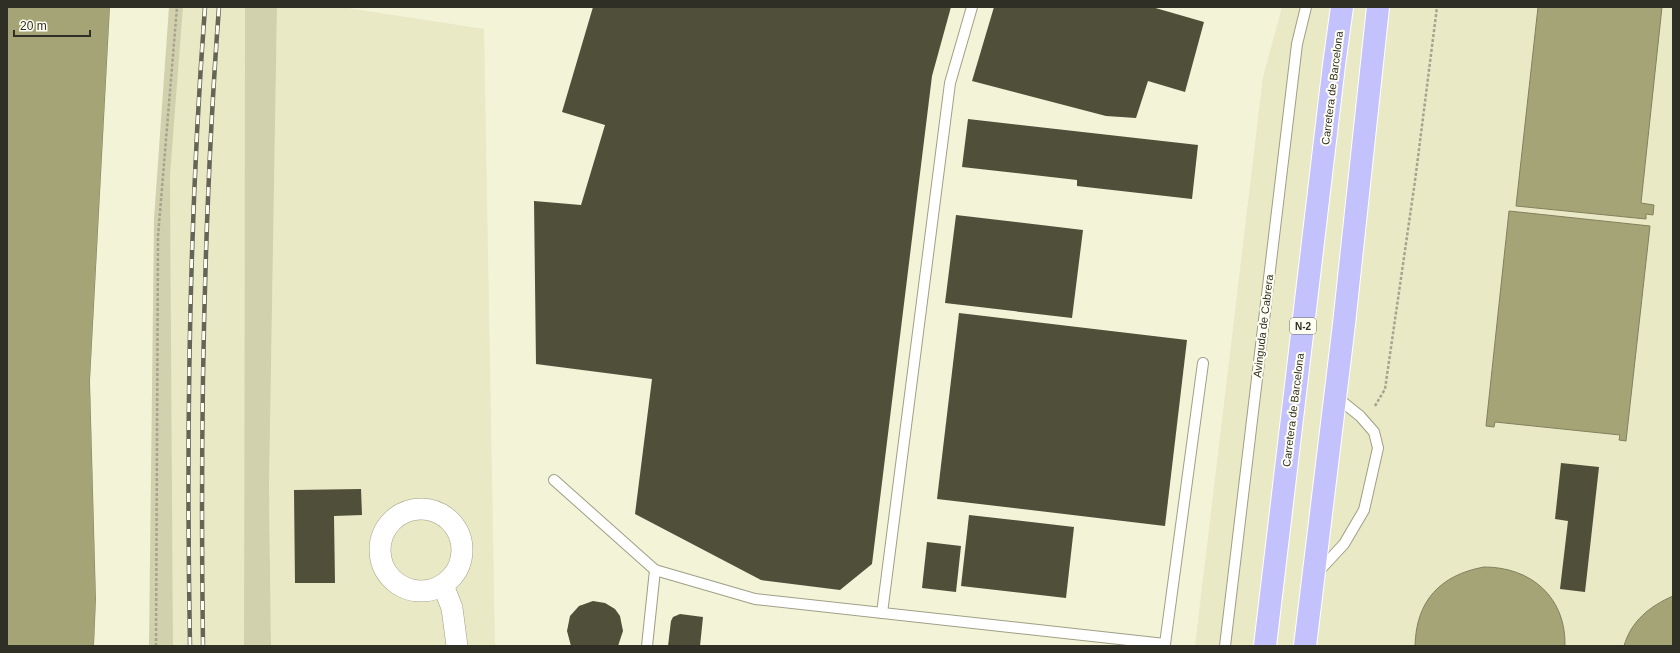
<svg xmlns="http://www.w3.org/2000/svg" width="1680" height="653" font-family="Helvetica,sans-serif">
<rect width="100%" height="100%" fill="#f3f3d8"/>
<!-- built -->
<g fill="#e9e9c6">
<polygon points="183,7 245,7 244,646 173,646 170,176"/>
<polygon points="277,7 341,7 484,29 495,646 271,646 269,489"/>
<polygon points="1282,7 1673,7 1673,646 1195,646 1263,77"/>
</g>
<!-- green -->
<g fill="#d2d1ae">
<polygon points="169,7 183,7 170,176 173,646 149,646 154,219"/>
<polygon points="245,7 277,7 269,489 271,646 244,646"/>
</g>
<!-- water -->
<g fill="#a5a477" stroke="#82815e">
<polygon points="7,7 110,7 90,381 96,599 94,646 7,646"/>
<polygon points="1538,7 1662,7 1641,203 1654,205 1653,215 1646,214 1646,219 1516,206"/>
<polygon points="1509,211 1650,226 1626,441 1619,440 1620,435 1495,422 1494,427 1486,426"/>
<path d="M1484 567C1531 567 1566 597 1565 646H1415C1416 601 1440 575 1484 567Z"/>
<path d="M1673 596V646H1624C1631 621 1650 606 1673 596Z"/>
</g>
<!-- pier -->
<polygon fill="#f3f3d8" points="110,7 112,7 92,381 98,599 96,646 94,646 96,599 90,381"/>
<!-- building -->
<g fill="#504f39">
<polygon points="593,7 951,7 932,76 872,564 840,590 761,580 635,514 652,379 536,364 534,201 581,205 605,125 562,112"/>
<polygon points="994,7 1152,7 1204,22 1185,92 1148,81 1136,118 1106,116 972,81"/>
<polygon points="968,119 1198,145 1192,199 1077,186 1077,180 962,167"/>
<polygon points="956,215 1083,230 1072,318 945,303"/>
<polygon points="959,313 1187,340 1165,526 937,499"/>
<polygon points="1561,463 1599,467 1585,592 1560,589 1568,521 1555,519"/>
<polygon points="361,489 362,515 334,516 335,583 295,583 294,490"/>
<polygon points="969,515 1074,527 1066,598 961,586"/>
<polygon points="927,542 961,546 956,592 922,588"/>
<polygon points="593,601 605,603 615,609 620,616 623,631 618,646 571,646 567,631 570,616 579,606"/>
<polygon points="680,614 703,617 700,646 668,646 671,621 673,617"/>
</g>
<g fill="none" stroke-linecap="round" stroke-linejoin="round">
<defs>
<g id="service">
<polyline points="554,480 655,570 647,646"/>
<polyline points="655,570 755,599 1165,644 1203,363"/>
<polyline points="1317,573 1344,544 1364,510 1378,448 1374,432 1360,416 1335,396"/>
<polyline points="882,613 950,83 972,7"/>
<polyline points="1225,646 1297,44 1306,7"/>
</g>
<g id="minor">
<circle cx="421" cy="550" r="41"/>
<polyline points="443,585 452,608 457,646"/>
</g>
<g id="primary">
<polyline points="1265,646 1334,65 1342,7"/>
<polyline points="1305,646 1344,324 1378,7"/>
</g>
</defs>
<!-- service casing -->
<use href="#service" stroke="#9f9f86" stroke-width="12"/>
<!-- minor casing -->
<use href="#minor" stroke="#9f9f86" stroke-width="22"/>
<!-- primary casing -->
<use href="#primary" stroke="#fff" stroke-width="24"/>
<!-- path -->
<g stroke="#a4a490" stroke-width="2.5" stroke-dasharray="3 2" stroke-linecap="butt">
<polyline points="1375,406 1385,389 1415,181 1437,7"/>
<polyline points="156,646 158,236 177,7"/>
</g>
<!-- service -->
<use href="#service" stroke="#fff" stroke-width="10"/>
<!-- minor -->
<use href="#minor" stroke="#fff" stroke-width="21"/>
<!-- primary -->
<use href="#primary" stroke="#c3c2fd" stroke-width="22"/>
<defs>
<g id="rail">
<path d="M190 646C186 433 189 219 205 7"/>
<path d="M203 646C200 433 203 219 219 7"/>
</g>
</defs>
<!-- rail casing -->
<use href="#rail" stroke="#656557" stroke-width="4.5"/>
<!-- rail -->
<use href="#rail" stroke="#fffff4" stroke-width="3" stroke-dasharray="9" stroke-linecap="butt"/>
</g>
<g text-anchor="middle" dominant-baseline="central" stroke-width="4" stroke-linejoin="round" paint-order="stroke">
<!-- shield labels -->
<rect fill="#fffff4" stroke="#6d6d63" stroke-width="1" x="1290" y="318" width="26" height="16" rx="3"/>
<g font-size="10" font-weight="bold" fill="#2f2f25">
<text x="1303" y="326">N-2</text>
</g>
<!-- street labels -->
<g font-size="11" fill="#2f2f25" stroke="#fffff4">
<text transform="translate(1332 88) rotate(-83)">Carretera de Barcelona</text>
<text transform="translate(1263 326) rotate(-83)">Avinguda de Cabrera</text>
<text transform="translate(1293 410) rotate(-83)">Carretera de Barcelona</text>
</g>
</g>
<!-- border -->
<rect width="1680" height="653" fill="none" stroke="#2f2f25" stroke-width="16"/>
<!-- scale -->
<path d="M14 30v6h76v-6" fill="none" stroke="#2f2f25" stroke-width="2"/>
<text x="20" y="30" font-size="12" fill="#2f2f25" stroke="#fffff4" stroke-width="3" paint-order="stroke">20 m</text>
</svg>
